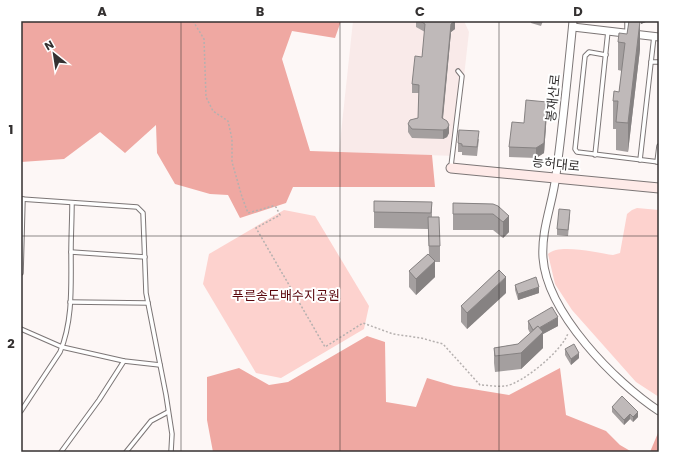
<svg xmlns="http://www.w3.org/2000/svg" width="680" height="473" font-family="Poppins,'Noto Sans KR',sans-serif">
<rect width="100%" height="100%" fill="#fdf7f6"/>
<!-- built -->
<polygon fill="#f9eae9" points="353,21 464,21 469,32 455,156 339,152"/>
<!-- green -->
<g fill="#fdd2ce">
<path d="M637 208 659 210V397L636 382 572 310 555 284 548 254C559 243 598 253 613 255L620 253 627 214 632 210Z"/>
<polygon points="284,210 315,216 369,306 364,329 281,378 256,373 203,284 209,254"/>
</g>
<!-- forest -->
<g fill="#efa8a2">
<polygon points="21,21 341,21 335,38 292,31 282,59 310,151 432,155 435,187 293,187 286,203 240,218 228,195 210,194 175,184 157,153 156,125 125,153 100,132 64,159 21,162"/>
<polygon points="367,336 385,342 386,402 416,407 427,378 454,386 509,395 560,368 566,415 606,431 620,445 632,452 213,452 207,420 207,377 239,368 269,385 288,382"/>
<polygon points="658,433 659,452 650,452"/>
</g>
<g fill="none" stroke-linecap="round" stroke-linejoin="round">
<defs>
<g id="lane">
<polyline points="627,21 627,33"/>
<polyline points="606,55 589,52 585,56 575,149 577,152 659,162"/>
<polyline points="651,62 659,62"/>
<polyline points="595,155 608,31"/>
<polyline points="640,160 654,36"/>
<polyline points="657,162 659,146"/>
<polyline points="451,166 462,76 458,71"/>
<polyline points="21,199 137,207 143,213 146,293 166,395 172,434 171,452"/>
<polyline points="71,252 145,257"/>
<polyline points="21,273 23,199"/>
<polyline points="70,302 148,303"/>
<polyline points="21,329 62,347 124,361 160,365"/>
<path d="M21 411 60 352C73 321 71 286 71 252 71 236 72 219 72 203"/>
<polyline points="61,452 99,400 124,361"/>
<polyline points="126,452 151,421 168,412"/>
</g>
<g id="street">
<path d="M573 21C568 72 563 124 556 175 553 203 541 229 543 258 547 313 615 382 659 411"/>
<polyline points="573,27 659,37"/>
</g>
<polyline id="secondary" points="451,168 659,188"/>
</defs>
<!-- lane casing -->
<use href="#lane" stroke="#7c7676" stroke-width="5.5"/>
<!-- street casing -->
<use href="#street" stroke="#7c7676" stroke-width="9"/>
<!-- secondary casing -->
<use href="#secondary" stroke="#7c7676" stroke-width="11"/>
<!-- path -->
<path stroke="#b5b0af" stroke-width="1.5" stroke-dasharray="2 2" stroke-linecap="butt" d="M193 21 204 39 206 97 213 111 228 121 232 139V162L242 197 248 213 273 206 276 207 280 215 256 228 325 347 363 323 393 334 421 338 443 344 480 385C487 385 497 387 505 386 522 384 563 350 568 333"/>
<!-- lane -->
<use href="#lane" stroke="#fff" stroke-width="3.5"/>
<!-- street -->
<use href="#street" stroke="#fff" stroke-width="7"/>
<!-- secondary -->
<use href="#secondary" stroke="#feeae8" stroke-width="9"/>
</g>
<!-- wall -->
<g fill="#a49f9f">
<polygon points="416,21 455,21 455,29 451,32 443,119 449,133 447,137 443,139 412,138 408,132 408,124 418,118 419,93 412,93 412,84 422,57 425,32 416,27"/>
<polygon points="531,21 543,21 541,26 531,23"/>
<polygon points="629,21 648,21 641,24 640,21 640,49 628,152 616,150 616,129 613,129 613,101 619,92 622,71 618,70 618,42 627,34"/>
<polygon points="547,112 544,153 536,158 509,157 509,147"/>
<polygon points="479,139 477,156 462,155 462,152 458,152 458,143"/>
<polygon points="374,201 432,202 432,217 440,246 440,262 435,262 435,277 416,295 409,287 409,271 429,254 428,229 374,228"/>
<polygon points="453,203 493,204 509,232 503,238 493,230 453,230"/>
<polygon points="570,216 568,236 557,235 557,229"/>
<polygon points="515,285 539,293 518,300 515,290"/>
<polygon points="506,293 467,329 461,322 461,306"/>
<polygon points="528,321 558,326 543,334 543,348 521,369 495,372 494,363 494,348 518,344 530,333 528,329"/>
<polygon points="565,349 579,358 571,365 565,355"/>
<polygon points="612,407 638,417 633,422 630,419 624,425 612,412"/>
</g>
<!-- shaded-wall -->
<g fill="#868282">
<polygon points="455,21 455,29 451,32 442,127 442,118 451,24"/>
<polygon points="640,21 640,49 628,152 628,123"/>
<polygon points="641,21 648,21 641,24"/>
<polygon points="547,102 547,112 544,153 536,158 536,148"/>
<polygon points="449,125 449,133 447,137 443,139 443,130"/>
<polygon points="509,216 509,232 503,238 503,222"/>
<polygon points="435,261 435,277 416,295 416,279"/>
<polygon points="506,277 506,293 467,329 467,313"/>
<polygon points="539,287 539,293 518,300 518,294"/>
<polygon points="558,317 558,326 543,334 543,348 521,369 521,353 534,331"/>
<polygon points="579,353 579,358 571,365 571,359"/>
<polygon points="638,412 638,417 633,422 633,417"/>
<polygon points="630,414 630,419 624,425 624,420"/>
</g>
<!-- building -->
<g fill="#bfb9b9" stroke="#868282">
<polygon points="420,21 455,21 451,24 442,118 447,121 449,125 447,129 443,130 412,129 408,124 410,120 418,118 419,85 412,84 415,56 422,57 425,24"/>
<polygon points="629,21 640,21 628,123 616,122 618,101 613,101 614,91 619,92 625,43 618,42 619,33 627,34"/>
<polygon points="526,100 547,102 544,143 536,148 509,147 512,122 524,123"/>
<polygon points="459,130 479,131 477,147 462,146 462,144 458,143"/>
<polygon points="374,201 432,202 431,213 374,212"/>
<polygon points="453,203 493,204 498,206 509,216 503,222 493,214 453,214"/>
<polygon points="559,209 570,210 568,230 557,229"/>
<polygon points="428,217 439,217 440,246 429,246"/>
<polygon points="428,254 435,261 416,279 409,271"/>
<polygon points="499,270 506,277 467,313 461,306"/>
<polygon points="536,277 539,287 518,294 515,285"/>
<polygon points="552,307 558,317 539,328 538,326 533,330 528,321"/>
<polygon points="538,326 543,332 521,353 495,356 494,348 518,344"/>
<polygon points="574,344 579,353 571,359 565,349"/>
<polygon points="622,396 638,412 633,417 630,414 624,420 612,407"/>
</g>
<!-- grid -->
<path fill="none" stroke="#343131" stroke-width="1" stroke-opacity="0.55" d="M181 21V452M340 21V452M499 21V452M21 236H659"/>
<g text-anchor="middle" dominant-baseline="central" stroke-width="4" stroke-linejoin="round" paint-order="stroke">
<!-- street labels -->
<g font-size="13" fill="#343131" stroke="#fff">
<text transform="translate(553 98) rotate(-84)">봉재산로</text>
<text transform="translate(556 164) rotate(6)">능허대로</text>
</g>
<!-- park labels -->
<g font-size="13" fill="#5a060c" stroke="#fff">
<text x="286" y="295">푸른송도배수지공원</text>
</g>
</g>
<!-- border -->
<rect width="680" height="473" fill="none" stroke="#ffffff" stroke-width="44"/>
<!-- north arrow -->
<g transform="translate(54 54) rotate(330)" stroke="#ffffff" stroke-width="3" paint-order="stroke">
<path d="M0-3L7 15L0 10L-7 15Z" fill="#343131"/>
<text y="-6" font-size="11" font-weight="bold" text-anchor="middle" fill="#343131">N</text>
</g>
<rect x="22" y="22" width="636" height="429" fill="none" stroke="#343131" stroke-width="1.5"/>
<g font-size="13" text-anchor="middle" font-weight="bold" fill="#343131">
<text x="102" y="16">A</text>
<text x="260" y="16">B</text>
<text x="420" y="16">C</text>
<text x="578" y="16">D</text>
<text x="11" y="134">1</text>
<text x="11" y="348">2</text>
</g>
</svg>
